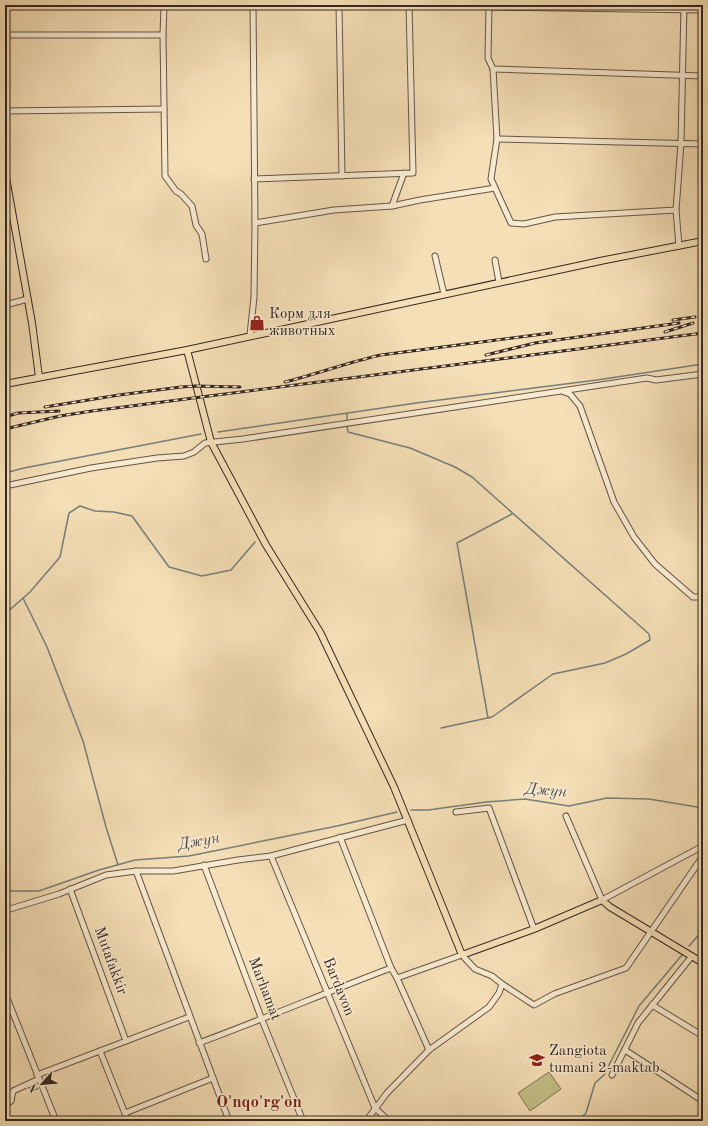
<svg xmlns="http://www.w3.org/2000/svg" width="708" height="1126" font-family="'Old Standard TT',serif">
<rect width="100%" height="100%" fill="#f5dfb6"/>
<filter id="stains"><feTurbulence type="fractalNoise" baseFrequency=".005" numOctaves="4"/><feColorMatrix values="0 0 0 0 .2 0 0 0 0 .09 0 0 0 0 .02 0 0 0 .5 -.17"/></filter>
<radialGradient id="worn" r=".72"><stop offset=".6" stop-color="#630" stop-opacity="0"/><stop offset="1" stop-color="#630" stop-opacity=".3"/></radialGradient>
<!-- pitch -->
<polygon fill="#c4c088" stroke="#7c7455" points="549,1072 561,1089 530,1111 518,1093"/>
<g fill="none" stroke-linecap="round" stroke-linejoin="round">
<!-- stream -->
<g stroke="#767f7d" stroke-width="1.5">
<polyline points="347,414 347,422"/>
<polyline points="347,426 348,432 410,448 455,467 472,477 649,634 650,640 626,654 605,663 553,674 492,717 441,728"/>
<polyline points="218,432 416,403 597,380 703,364"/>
<polyline points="5,473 24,468 201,434"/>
<polyline points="23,598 47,647 83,741 106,827 118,865"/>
<polyline points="5,614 30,592 60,557 69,513 80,506 95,511 114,512 132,516 169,567 202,576 231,570 255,542"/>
<polyline points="488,718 457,543 512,514"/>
<polyline points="411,810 428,810 486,802 525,799 569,806 607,798 649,799 703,808"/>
<polyline points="5,891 39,891 99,870 135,860 189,856 337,826 397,812"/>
<polyline points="689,946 703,930"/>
<polyline points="578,1121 586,1113 595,1083 604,1075 639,1006 682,955"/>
</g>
<defs>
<g id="minor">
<polyline points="164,5 163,35 165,176 176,191 181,194 192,206 196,225 202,234 206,259"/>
<polyline points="339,5 342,176"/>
<polyline points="489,5 488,58 493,69 497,139 491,179 511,223 524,224 555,217 676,210"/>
<polyline points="489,7 703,10"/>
<polyline points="5,35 163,35"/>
<polyline points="493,69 703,76"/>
<polyline points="5,111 164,109"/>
<polyline points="497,139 703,144"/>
<polyline points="254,179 413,173 409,5"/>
<polyline points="392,206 404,173"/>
<polyline points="255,223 334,210 392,206 420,200 495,188"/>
<polyline points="679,246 676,210 681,143 684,5"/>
<polyline points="435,256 444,294"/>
<polyline points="495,260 499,282"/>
<polyline points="5,305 28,299"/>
<polyline points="250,335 254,297 255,223 253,5"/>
<polyline points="564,392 570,394 580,406 614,502 634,537 655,564 693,597 703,597"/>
<polyline points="5,486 91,468 157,458 184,456 194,452 205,443 243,439 647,378 656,380 703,374"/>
<polyline points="456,812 489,808 534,929"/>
<polyline points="566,816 602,900 703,846"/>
<polyline points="340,837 391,968 397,978 429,1050"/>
<polyline points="271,856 375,1108 389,1121"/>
<polyline points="204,865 262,1020 303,1121"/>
<polyline points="136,871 229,1121"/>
<polyline points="70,889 126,1041"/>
<polyline points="5,908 10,909 59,894 106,875 136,871 173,871 238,860 271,856 408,820"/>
<polyline points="397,978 462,955 475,969 492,976 502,984 534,1005 554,994 626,968 703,856"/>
<polyline points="5,993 56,1121"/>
<polyline points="652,1005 703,1036"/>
<path d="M199 1043C264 1019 327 992 391 968"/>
<polyline points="625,1050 703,1101"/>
<polyline points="100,1051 128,1121"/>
<polyline points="37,1075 189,1017"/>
<polyline points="612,1075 638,1023 692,956"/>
<polyline points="5,1105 11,1101 13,1091 39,1079"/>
<polyline points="125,1113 213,1078"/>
<polyline points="366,1121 387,1093 429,1050 489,1007 499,993 502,984"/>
</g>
<g id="major">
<polyline points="5,172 32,323 39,377"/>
<polyline points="187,350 211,442 266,545 320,632 394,787 462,955 534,929 602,900 610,907 703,963"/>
<polyline points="5,384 187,350 605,260 703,241"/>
</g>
</defs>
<!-- minor casing -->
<use href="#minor" stroke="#655547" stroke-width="7"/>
<!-- major casing -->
<use href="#major" stroke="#352722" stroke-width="8"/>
<!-- minor -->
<use href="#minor" stroke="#f8ead0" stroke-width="5"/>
<!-- major -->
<use href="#major" stroke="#f5dfb6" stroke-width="6"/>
<defs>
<g id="rail">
<polyline points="673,320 695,317"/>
<polyline points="665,332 693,323"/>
<polyline points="486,355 535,343 679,323"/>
<path d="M285 382C317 374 349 362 381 355L551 333"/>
<polyline points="45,407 119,395 181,387 196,386 240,387"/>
<polyline points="5,417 18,413 59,411"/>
<polyline points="5,429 60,416 92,411 703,333"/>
</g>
</defs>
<!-- rail casing -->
<use href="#rail" stroke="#352722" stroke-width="3"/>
<!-- rail -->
<use href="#rail" stroke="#f8ead0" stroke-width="1.5" stroke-dasharray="4.5" stroke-linecap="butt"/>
</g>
<!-- icons -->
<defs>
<symbol id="shop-bare" viewBox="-9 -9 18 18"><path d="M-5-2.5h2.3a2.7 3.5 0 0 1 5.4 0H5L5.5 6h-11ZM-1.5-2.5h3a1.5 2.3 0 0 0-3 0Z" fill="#8f2418" stroke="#f8ead0" stroke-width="2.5" paint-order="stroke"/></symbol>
<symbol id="school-bare" viewBox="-9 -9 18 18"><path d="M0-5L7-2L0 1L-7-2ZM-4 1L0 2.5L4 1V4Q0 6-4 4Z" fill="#8f2418" stroke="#f8ead0" stroke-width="2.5" paint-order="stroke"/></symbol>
</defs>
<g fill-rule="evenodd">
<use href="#shop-bare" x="246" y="312" width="22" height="22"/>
<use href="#school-bare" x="526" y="1049" width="22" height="22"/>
</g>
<g text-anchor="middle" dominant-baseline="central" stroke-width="3" stroke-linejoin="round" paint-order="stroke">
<!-- poi labels -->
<g font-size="15" fill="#352722" stroke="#f8ead0" text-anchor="start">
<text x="269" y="314">Корм для<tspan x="269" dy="17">животных</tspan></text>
<text x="549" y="1051">Zangiota<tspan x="549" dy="17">tumani 2-maktab</tspan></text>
</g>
<!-- street labels -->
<g font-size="15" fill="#352722" stroke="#f8ead0">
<text transform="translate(110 961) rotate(70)">Mutafakkir</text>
<text transform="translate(338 987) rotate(68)">Bardavon</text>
<text transform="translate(264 989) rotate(69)">Marhamat</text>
</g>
<!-- water labels -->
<g font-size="16" font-style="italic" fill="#504c48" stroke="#f8ead0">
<text transform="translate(546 791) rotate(5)">Джун</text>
<text transform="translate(199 842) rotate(-10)">Джун</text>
</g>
<!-- quarter labels -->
<g font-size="17" font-weight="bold" fill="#7a1f14" stroke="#f8ead0">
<text x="259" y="1102">O'nqo'rg'on</text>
</g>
</g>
<!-- margin -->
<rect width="708" height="1126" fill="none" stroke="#f5dfb6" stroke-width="20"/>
<rect x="6" y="6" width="696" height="1114" fill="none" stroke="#352722" stroke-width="2"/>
<rect x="10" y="10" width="688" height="1106" fill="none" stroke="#352722"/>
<!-- north arrow -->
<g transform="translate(42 1084) rotate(243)" stroke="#f8ead0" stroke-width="3" paint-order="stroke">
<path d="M0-3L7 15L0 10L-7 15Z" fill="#352722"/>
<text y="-6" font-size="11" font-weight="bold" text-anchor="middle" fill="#352722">N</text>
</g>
<rect width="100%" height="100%" filter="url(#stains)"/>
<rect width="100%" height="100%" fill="url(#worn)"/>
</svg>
